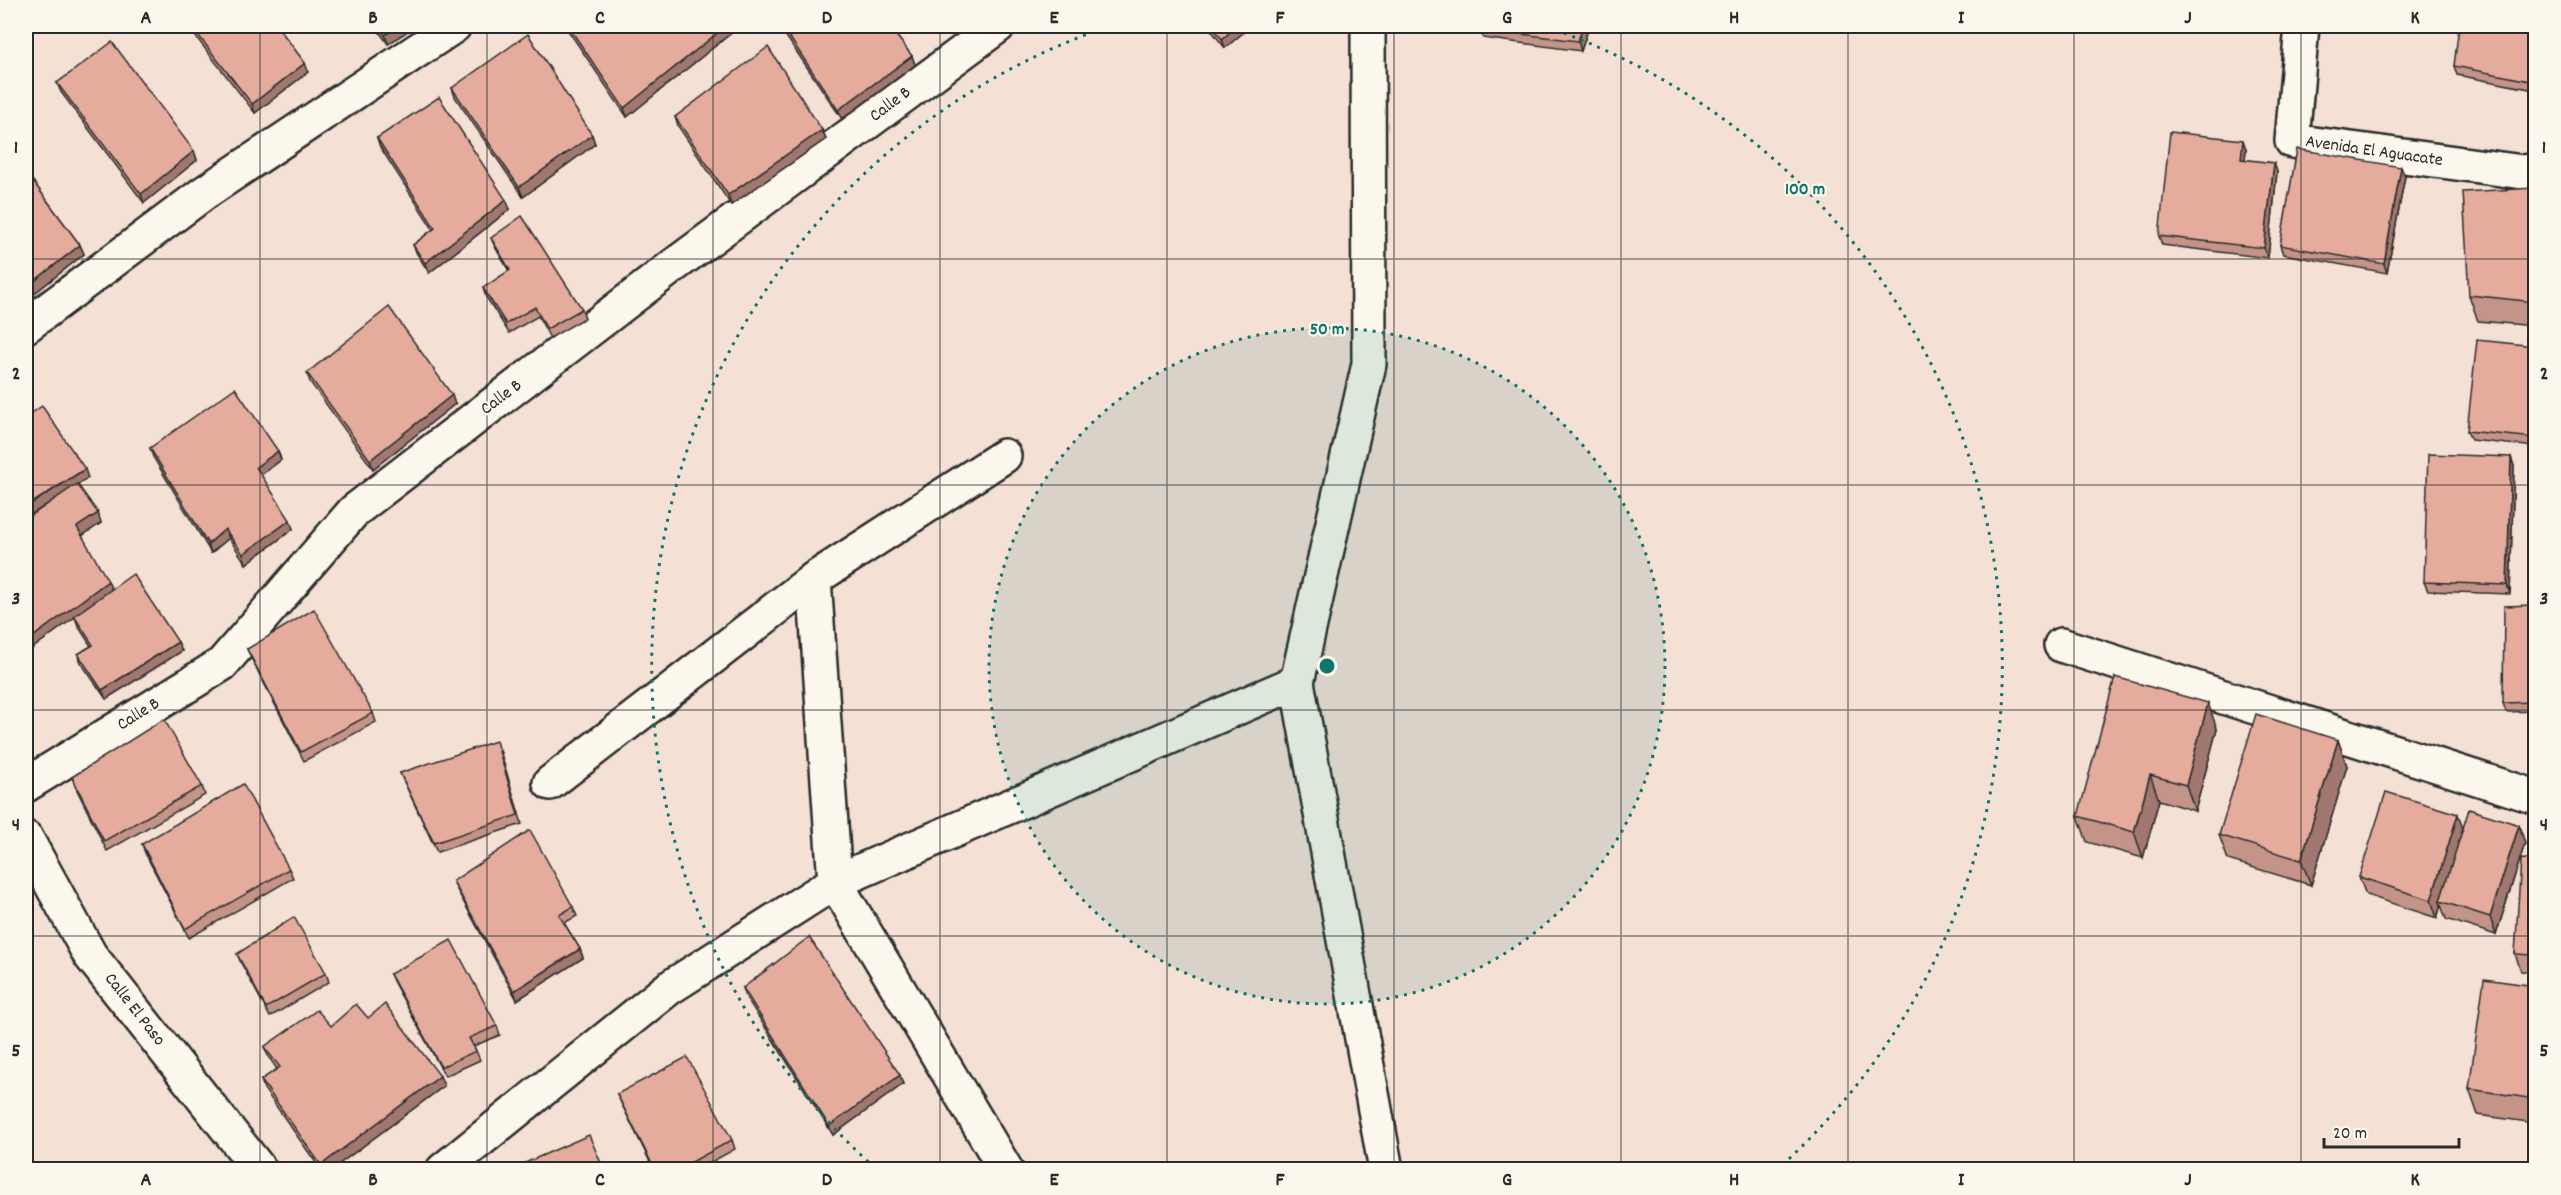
<svg xmlns="http://www.w3.org/2000/svg" width="2561" height="1195" font-family="Dekko,sans-serif">
<rect width="100%" height="100%" fill="#f4e0d5"/>
<filter id="ink" filterUnits="userSpaceOnUse"><feTurbulence type="fractalNoise" baseFrequency=".0167" numOctaves="2"/><feDisplacementMap in="SourceGraphic" scale="12" xChannelSelector="R" yChannelSelector="G"/><feConvolveMatrix kernelMatrix="1 2 1 2 8 2 1 2 1" color-interpolation-filters="sRGB"/></filter>
<g filter="url(#ink)">
<g fill="none" stroke-linecap="round" stroke-linejoin="round">
<defs>
<g id="minor">
<polyline points="1368,26 1369,364 1297,682 1386,1170"/>
<polyline points="2302,26 2292,141 2523,172 2536,170"/>
<polyline points="26,326 204,193 454,26"/>
<polyline points="814,579 835,882 1006,1170"/>
<polyline points="2061,645 2536,797"/>
<polyline points="550,783 814,579 1004,456"/>
<polyline points="26,785 222,664 354,511 673,266 998,26"/>
<polyline points="26,838 90,955 260,1170"/>
<polyline points="443,1170 669,988 835,882 1297,682"/>
</g>
</defs>
<!-- minor casing -->
<use href="#minor" stroke="#2b2b2b" stroke-width="38"/>
<!-- minor -->
<use href="#minor" stroke="#fbf7ec" stroke-width="33"/>
</g>
<!-- wall -->
<g fill="#c59488" stroke="#2b2b2b" stroke-width="1.5">
<polygon points="189,26 277,26 305,63 308,72 255,113 189,28"/>
<polygon points="375,26 415,26 388,44"/>
<polygon points="565,26 740,26 627,117"/>
<polygon points="781,26 889,26 912,56 915,65 842,119 783,32"/>
<polygon points="1208,26 1251,26 1225,48"/>
<polygon points="1480,26 1589,26 1581,51 1483,38 1480,29"/>
<polygon points="2535,26 2535,90 2457,75 2454,66"/>
<polygon points="57,83 194,151 197,160 144,203 61,92"/>
<polygon points="452,88 592,135 595,144 523,197 455,97"/>
<polygon points="675,117 822,130 826,139 731,205 678,126"/>
<polygon points="377,138 510,209 429,273 417,254 413,245 433,229 380,147"/>
<polygon points="2246,149 2245,160 2274,163 2277,172 2268,258 2162,245 2159,236"/>
<polygon points="26,172 80,245 84,254 31,296 26,288"/>
<polygon points="2405,176 2387,273 2283,254 2280,245"/>
<polygon points="2535,188 2535,326 2478,321 2469,295"/>
<polygon points="491,238 582,309 585,318 550,338 538,316 509,333 486,297 483,288 509,271 495,247"/>
<polygon points="2535,346 2535,447 2471,440 2467,431"/>
<polygon points="307,373 455,404 373,469 310,382"/>
<polygon points="26,417 88,478 78,485 98,513 101,523 82,536 112,590 178,642 182,651 106,699 81,663 78,654 91,646 78,626 75,617 26,653 26,519 51,502 26,518"/>
<polygon points="150,448 278,451 281,460 261,475 293,529 246,564 229,538 211,553 153,457"/>
<polygon points="2535,451 2535,521 2533,521 2530,512"/>
<polygon points="2511,457 2514,466 2510,594 2428,591 2424,582"/>
<polygon points="2535,605 2535,711 2506,712 2503,703"/>
<polygon points="247,649 373,713 376,722 304,761 251,658"/>
<polygon points="2217,729 2195,811 2159,800 2143,858 2087,842 2078,816"/>
<polygon points="2338,740 2347,766 2311,885 2228,860 2219,835"/>
<polygon points="500,750 522,824 437,852 404,782 400,773"/>
<polygon points="72,777 202,786 205,795 107,851 75,786"/>
<polygon points="2463,828 2525,843 2496,935 2446,919 2441,905 2437,918 2366,895 2359,877"/>
<polygon points="142,844 289,869 293,878 189,938 145,853"/>
<polygon points="2535,860 2535,972 2521,971 2515,954"/>
<polygon points="453,881 573,907 577,916 564,923 580,949 583,958 517,1000 457,890"/>
<polygon points="237,954 326,973 329,982 270,1017 241,963"/>
<polygon points="390,974 497,1026 500,1035 474,1046 480,1060 445,1076 394,983"/>
<polygon points="2535,986 2535,1123 2478,1115 2469,1089"/>
<polygon points="743,988 903,1084 833,1135 746,997"/>
<polygon points="368,1018 440,1076 444,1086 331,1170 321,1170 264,1089 261,1080 277,1069 268,1056 264,1047 331,1026"/>
<polygon points="617,1094 732,1140 735,1149 697,1170 654,1170 621,1103"/>
</g>
<!-- shaded-wall -->
<g fill="#a0786f" stroke="#2b2b2b" stroke-width="1.5">
<polygon points="398,26 415,26 388,44 385,35"/>
<polygon points="726,26 740,26 627,117 624,108"/>
<polygon points="1237,26 1251,26 1225,48 1222,39"/>
<polygon points="1583,26 1589,26 1581,51 1578,41"/>
<polygon points="912,56 915,65 842,119 838,110"/>
<polygon points="305,63 308,72 255,113 252,104"/>
<polygon points="822,130 826,139 731,205 728,195"/>
<polygon points="592,135 595,144 523,197 519,187"/>
<polygon points="2243,140 2246,149 2244,169 2241,159"/>
<polygon points="194,151 197,160 144,203 141,194"/>
<polygon points="2274,163 2277,172 2268,258 2264,248"/>
<polygon points="2401,167 2405,176 2387,273 2384,264"/>
<polygon points="506,200 510,209 429,273 425,263"/>
<polygon points="80,245 84,254 31,296 28,286"/>
<polygon points="452,395 455,404 373,469 370,460"/>
<polygon points="278,451 281,460 259,476 256,467"/>
<polygon points="2511,457 2514,466 2510,594 2507,585"/>
<polygon points="85,469 88,478 26,518 26,507"/>
<polygon points="98,513 101,523 80,537 77,527"/>
<polygon points="290,520 293,529 246,564 243,554"/>
<polygon points="225,529 229,538 211,553 208,544"/>
<polygon points="108,581 112,590 26,653 26,642"/>
<polygon points="178,642 182,651 106,699 102,690"/>
<polygon points="2208,703 2217,729 2195,811 2186,785"/>
<polygon points="2338,740 2347,766 2311,885 2301,860"/>
<polygon points="2150,775 2159,800 2143,858 2134,832"/>
<polygon points="2458,814 2464,832 2440,901 2441,905 2437,918 2431,900"/>
<polygon points="2519,825 2525,843 2496,935 2490,917"/>
<polygon points="580,949 583,958 517,1000 514,991"/>
<polygon points="900,1075 903,1084 833,1135 829,1126"/>
<polygon points="440,1076 444,1086 331,1170 323,1170 321,1165"/>
</g>
<!-- building -->
<g fill="#e5ac9e" stroke="#2b2b2b" stroke-width="1.5">
<polygon points="191,26 277,26 305,63 252,104"/>
<polygon points="378,26 398,26 385,35"/>
<polygon points="568,26 726,26 624,108"/>
<polygon points="782,26 889,26 912,56 838,110"/>
<polygon points="1212,26 1237,26 1222,39"/>
<polygon points="1480,26 1583,26 1578,41 1480,29"/>
<polygon points="2459,26 2535,26 2535,82 2454,66"/>
<polygon points="528,34 592,135 519,187 452,88"/>
<polygon points="112,42 194,151 141,194 57,83"/>
<polygon points="768,47 822,130 728,195 675,117"/>
<polygon points="439,97 506,200 425,263 413,245 435,228 377,138"/>
<polygon points="2170,132 2243,140 2241,159 2274,163 2264,248 2159,236"/>
<polygon points="2297,149 2401,167 2384,264 2280,245"/>
<polygon points="26,172 80,245 28,286 26,284"/>
<polygon points="2535,188 2535,302 2469,295 2463,192"/>
<polygon points="522,216 582,309 547,329 535,307 506,324 483,288 510,270 491,238"/>
<polygon points="389,307 452,395 370,460 307,373"/>
<polygon points="2477,340 2535,346 2535,438 2467,431"/>
<polygon points="235,388 278,451 256,467 290,520 243,554 225,529 208,544 150,448"/>
<polygon points="42,406 85,469 26,507 26,417"/>
<polygon points="2535,451 2535,512 2530,512"/>
<polygon points="2428,454 2511,457 2507,585 2424,582"/>
<polygon points="77,484 98,513 77,527 108,581 26,642 26,519"/>
<polygon points="133,574 178,642 102,690 78,654 93,645 74,616"/>
<polygon points="2535,605 2535,702 2503,703 2504,606"/>
<polygon points="314,609 373,713 301,752 247,649"/>
<polygon points="2115,677 2208,703 2186,785 2150,775 2134,832 2078,816"/>
<polygon points="2256,714 2338,740 2301,860 2219,835"/>
<polygon points="164,719 202,786 104,841 72,777"/>
<polygon points="496,741 518,815 434,843 400,773"/>
<polygon points="243,784 289,869 185,929 142,844"/>
<polygon points="2386,792 2458,814 2431,900 2359,877"/>
<polygon points="2469,809 2519,825 2490,917 2440,901"/>
<polygon points="530,830 573,907 559,915 580,949 514,991 453,881"/>
<polygon points="2521,859 2535,860 2535,955 2515,954"/>
<polygon points="294,917 326,973 266,1008 237,954"/>
<polygon points="809,937 900,1075 829,1126 743,988"/>
<polygon points="451,940 497,1026 469,1038 476,1051 441,1067 390,974"/>
<polygon points="2484,979 2535,986 2535,1099 2469,1089"/>
<polygon points="356,1004 368,1018 385,1004 440,1076 321,1165 261,1080 280,1067 264,1047 317,1010 331,1026"/>
<polygon points="687,1057 732,1140 677,1170 655,1170 617,1094"/>
<polygon points="589,1135 604,1170 517,1170 516,1167"/>
</g>
</g>
<!-- grid -->
<path fill="none" stroke="#2b2b2b" stroke-width="1.5" stroke-opacity="0.55" d="M260 26V1170M487 26V1170M713 26V1170M940 26V1170M1167 26V1170M1394 26V1170M1621 26V1170M1848 26V1170M2074 26V1170M2301 26V1170M26 259H2536M26 485H2536M26 710H2536M26 936H2536"/>
<!-- distance rings -->
<circle cx="1327" cy="666" r="338" fill="#0f766e" fill-opacity=".12"/>
<g fill="none" stroke="#0f766e" stroke-width="3" stroke-dasharray="3 6">
<circle cx="1327" cy="666" r="338"/>
<path d="M875 1168A676 676 0 0 1 1107 27M1547 27A676 676 0 0 1 1779 1168"/>
</g>
<g text-anchor="middle" dominant-baseline="central" stroke-width="4.5" stroke-linejoin="round" paint-order="stroke">
<!-- street labels -->
<g font-size="18" fill="#2b2b2b" stroke="#fbf7ec">
<text transform="translate(891 105) rotate(-37)">Calle B</text>
<text transform="translate(2374 152) rotate(8)">Avenida El Aguacate</text>
<text transform="translate(502 398) rotate(-37)">Calle B</text>
<text transform="translate(139 715) rotate(-32)">Calle B</text>
<text transform="translate(134 1010) rotate(52)">Calle El Paso</text>
</g>
</g>
<circle cx="1327" cy="666" r="9" fill="#0f766e" stroke="#fbf7ec" stroke-width="3"/>
<g font-size="18" text-anchor="middle" font-weight="bold" fill="#0f766e" stroke="#fbf7ec" stroke-width="4.5" stroke-linejoin="round" paint-order="stroke">
<text x="1805" y="194">100 m</text>
<text x="1327" y="334">50 m</text>
</g>
<!-- margin -->
<rect width="2561" height="1195" fill="none" stroke="#fbf7ec" stroke-width="66"/>
<!-- scale -->
<path d="M2324 1138v9h135v-9" fill="none" stroke="#2b2b2b" stroke-width="3"/>
<text x="2333" y="1138" font-size="18" fill="#2b2b2b" stroke="#fbf7ec" stroke-width="4.5" paint-order="stroke">20 m</text>
<rect x="33" y="33" width="2495" height="1129" fill="none" stroke="#2b2b2b" stroke-width="2"/>
<g font-size="20" text-anchor="middle" font-weight="bold" fill="#2b2b2b">
<text x="146" y="23">A</text>
<text x="373" y="23">B</text>
<text x="600" y="23">C</text>
<text x="827" y="23">D</text>
<text x="1054" y="23">E</text>
<text x="1280" y="23">F</text>
<text x="1507" y="23">G</text>
<text x="1734" y="23">H</text>
<text x="1961" y="23">I</text>
<text x="2188" y="23">J</text>
<text x="2415" y="23">K</text>
<text x="16" y="153">1</text>
<text x="2544" y="153">1</text>
<text x="16" y="379">2</text>
<text x="2544" y="379">2</text>
<text x="16" y="604">3</text>
<text x="2544" y="604">3</text>
<text x="16" y="830">4</text>
<text x="2544" y="830">4</text>
<text x="16" y="1056">5</text>
<text x="2544" y="1056">5</text>
<text x="146" y="1185">A</text>
<text x="373" y="1185">B</text>
<text x="600" y="1185">C</text>
<text x="827" y="1185">D</text>
<text x="1054" y="1185">E</text>
<text x="1280" y="1185">F</text>
<text x="1507" y="1185">G</text>
<text x="1734" y="1185">H</text>
<text x="1961" y="1185">I</text>
<text x="2188" y="1185">J</text>
<text x="2415" y="1185">K</text>
</g>
</svg>
